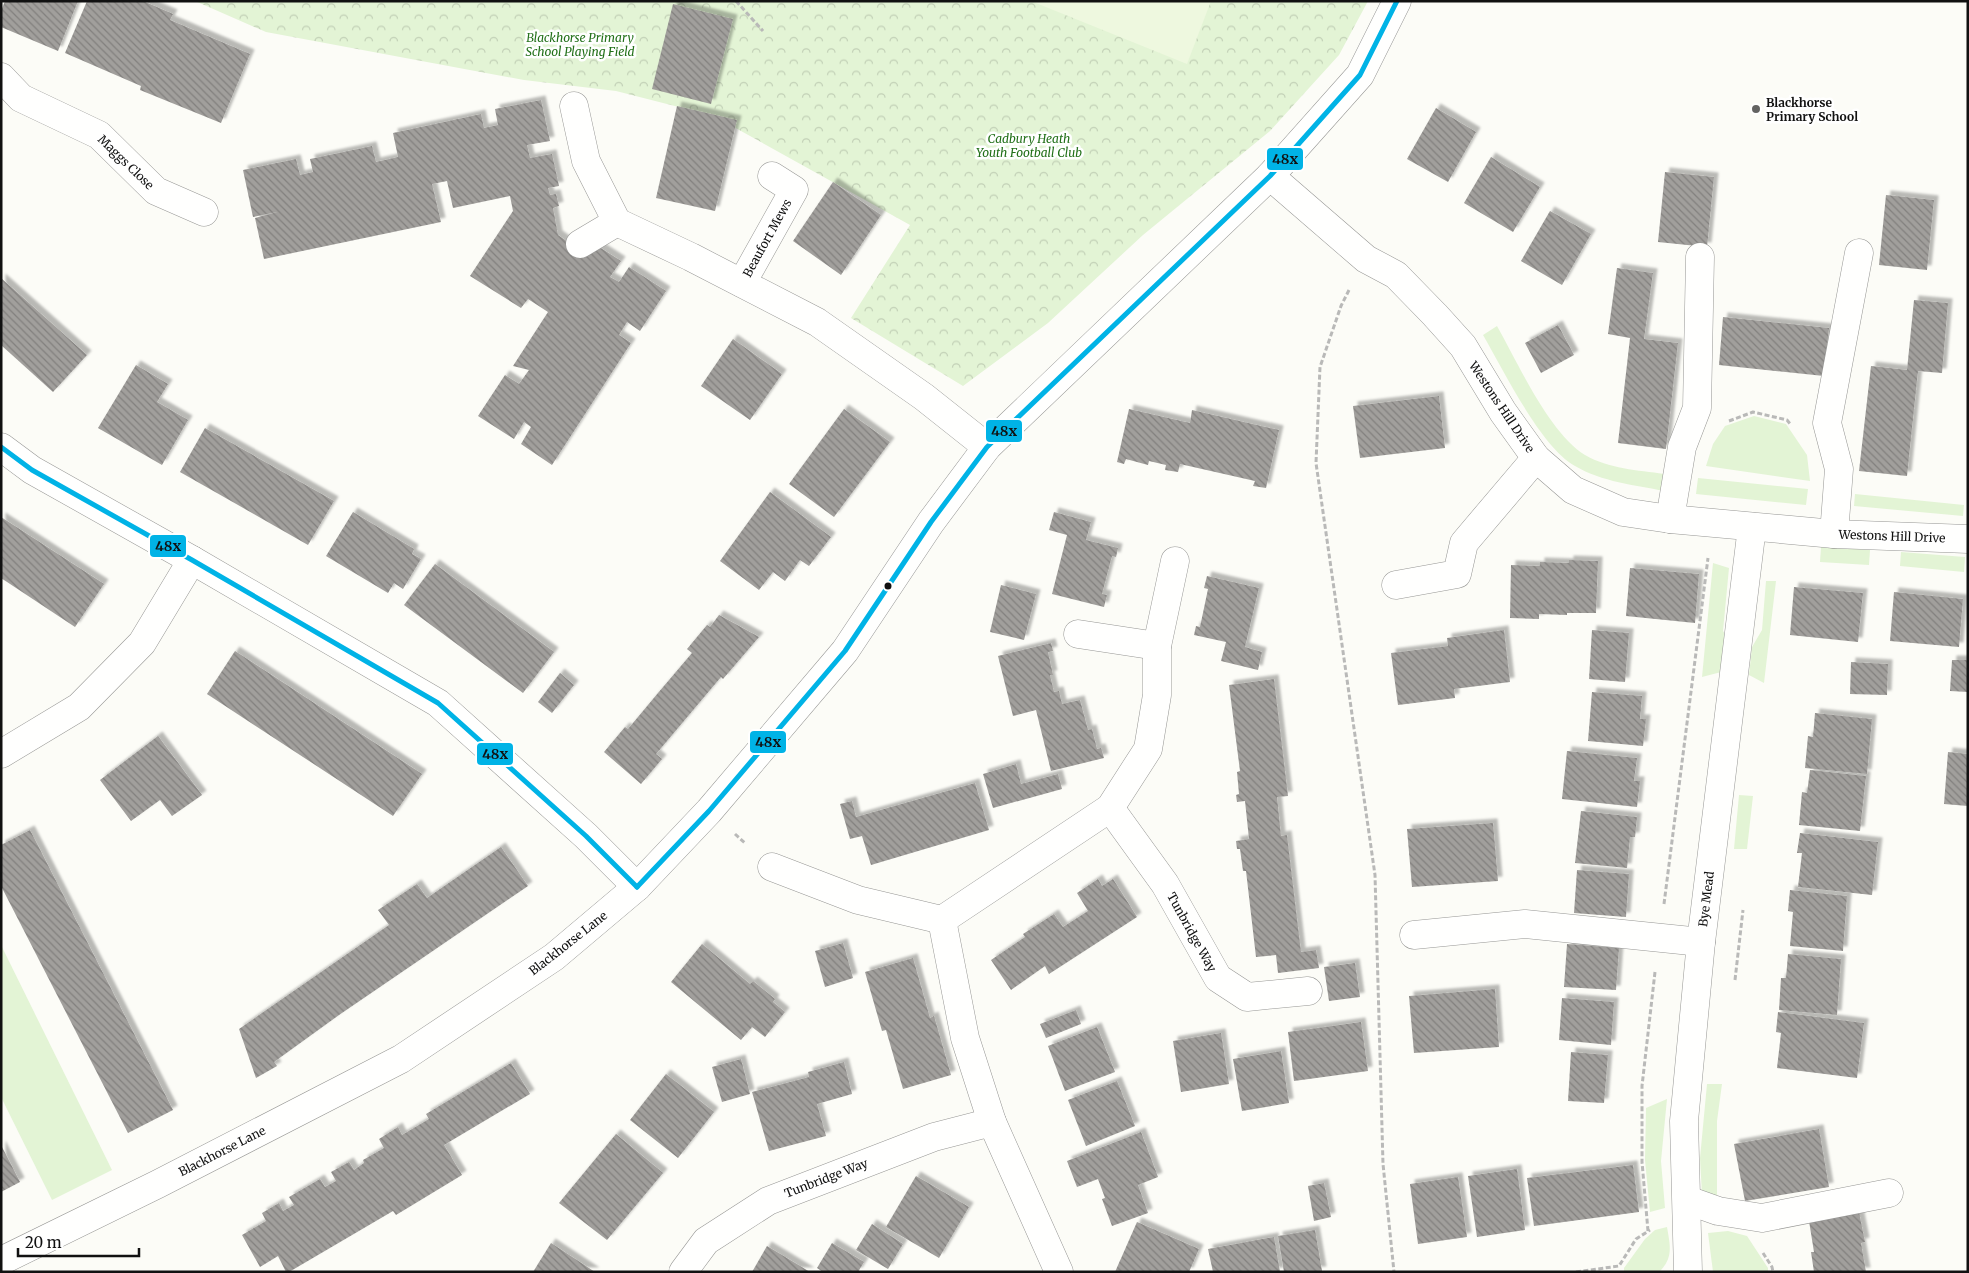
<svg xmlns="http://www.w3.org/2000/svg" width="1969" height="1273" font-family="Merriweather,serif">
<defs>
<pattern id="park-crowns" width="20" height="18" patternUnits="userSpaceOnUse" patternTransform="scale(1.25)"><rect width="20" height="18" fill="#e3f4d5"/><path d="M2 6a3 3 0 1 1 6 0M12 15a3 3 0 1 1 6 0" fill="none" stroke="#c2d0b6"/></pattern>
<pattern id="building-back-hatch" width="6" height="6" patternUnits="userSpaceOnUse" patternTransform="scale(1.25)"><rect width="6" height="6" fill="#a19f9c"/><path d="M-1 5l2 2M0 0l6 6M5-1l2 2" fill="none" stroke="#82807e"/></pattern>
<filter id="shadow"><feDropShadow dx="4.5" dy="-4.5" stdDeviation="1" flood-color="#0004"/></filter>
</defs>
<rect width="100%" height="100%" fill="#fcfcf7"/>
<!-- grass -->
<g fill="#e3f4d5">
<path d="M1497 326C1518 363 1549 433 1585 455 1609 469 1638 470 1664 474V491C1635 485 1602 482 1575 466 1540 446 1504 371 1483 335Z"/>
<polygon points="1754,416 1786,424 1807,455 1810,481 1706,466 1713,444 1725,426"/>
<polygon points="1698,478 1808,489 1806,505 1696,494"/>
<polygon points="1855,494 1964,505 1963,516 1854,506"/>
<polygon points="1821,547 1870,550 1869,565 1820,562"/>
<polygon points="1901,552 1965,557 1964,572 1900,566"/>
<polygon points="1713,563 1729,568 1723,631 1730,642 1725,671 1702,677"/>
<polygon points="1766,581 1776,581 1764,683 1749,675 1752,647 1762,630"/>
<polygon points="1739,795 1753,796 1747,849 1734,849"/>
<polygon points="1,945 112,1170 52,1200 1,1097"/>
<polygon points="1707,1084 1722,1084 1717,1121 1717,1195 1702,1195 1700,1158"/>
<polygon points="1667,1099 1661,1161 1665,1208 1650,1212 1645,1160 1646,1108"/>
<path d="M1667 1227C1670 1245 1674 1258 1659 1272H1624V1268L1645 1239 1655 1230Z"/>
<polygon points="1728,1231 1747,1236 1768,1268 1768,1272 1713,1272 1708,1233"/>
</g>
<!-- park -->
<polygon fill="url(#park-crowns)" points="195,1 1368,1 1339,55 1270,131 1143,235 1048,323 963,386 851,318 910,225 714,116 616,91 524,80 266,32"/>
<!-- pitch -->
<polygon fill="#eef8df" points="1031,1 1211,1 1187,64"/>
<!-- building -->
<g fill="url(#building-back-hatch)" filter="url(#shadow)">
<polygon points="5,1 78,1 58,51 1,27 1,11"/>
<polygon points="87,1 143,1 173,14 170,20 250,54 221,123 140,90 141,86 65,53"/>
<polygon points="673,4 733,19 711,104 652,89"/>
<polygon points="541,100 550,141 527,145 530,158 552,154 559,186 548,188 550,195 556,194 559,206 553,208 558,235 585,254 593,243 621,261 610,277 619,282 629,267 666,291 640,331 627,322 619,335 631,343 552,465 521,444 531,427 524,422 514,439 478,416 505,375 519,384 529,370 513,366 548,312 528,299 521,308 470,276 513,211 510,196 453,208 447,181 432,184 441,222 264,259 255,218 277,212 253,217 243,170 296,159 300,175 313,172 310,159 372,146 376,162 398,157 393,133 481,114 484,128 498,125 495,109"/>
<polygon points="677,106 737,120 715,211 656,198"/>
<polygon points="1436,108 1476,132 1448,182 1407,159"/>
<polygon points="1491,157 1540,187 1513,232 1464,203"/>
<polygon points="1665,172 1714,177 1707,247 1658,242"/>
<polygon points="833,182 881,215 841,275 793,241"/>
<polygon points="1886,195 1934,200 1927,270 1879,265"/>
<polygon points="1550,211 1591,234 1562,285 1521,261"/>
<polygon points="1617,268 1653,273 1644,339 1678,343 1666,449 1618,443 1630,338 1608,334"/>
<polygon points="1,278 87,355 53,392 1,345"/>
<polygon points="1914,300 1948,303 1942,373 1918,371 1907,476 1859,471 1871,366 1907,370"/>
<polygon points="1723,317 1829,328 1824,376 1719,365"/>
<polygon points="1558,325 1574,355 1541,373 1525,343"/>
<polygon points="733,339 782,374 750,420 701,386"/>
<polygon points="136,365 168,384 157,402 188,420 162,465 98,428"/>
<polygon points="1439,396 1445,448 1360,458 1353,406"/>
<polygon points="844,409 890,442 834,517 789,484"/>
<polygon points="1129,409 1190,423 1192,410 1279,430 1266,488 1253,486 1255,481 1180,464 1178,472 1165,470 1166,465 1149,461 1148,465 1126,459 1124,464 1117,462"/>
<polygon points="205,428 334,501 308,545 180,472"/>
<polygon points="770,492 831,537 809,566 800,560 785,581 773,572 759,590 720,561"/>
<polygon points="353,512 414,549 412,554 421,559 403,589 394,583 388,593 326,556"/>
<polygon points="1054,512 1091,522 1086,540 1118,548 1116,557 1112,556 1102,594 1107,595 1104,607 1052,594 1067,535 1049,530"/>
<polygon points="1,517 104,584 75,627 1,578"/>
<polygon points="1569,560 1598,561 1596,613 1567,613 1567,615 1539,614 1539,619 1510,618 1511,565 1540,566 1540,562 1569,563"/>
<polygon points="435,564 554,652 523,693 404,605"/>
<polygon points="1630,568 1699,574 1695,623 1626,616"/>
<polygon points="1207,576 1259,588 1245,647 1262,652 1258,670 1221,661 1226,642 1194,635 1196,626 1200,627 1208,589 1204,588"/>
<polygon points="1001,585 1036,594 1024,640 990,632"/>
<polygon points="1794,587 1863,593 1858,642 1790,635"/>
<polygon points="1894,592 1963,599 1959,647 1890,641"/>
<polygon points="719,615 759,637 723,679 721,677 656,754 662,759 641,784 604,752 625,727 628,729 658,693 692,653 687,649 707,625 710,627"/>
<polygon points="1504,630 1510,682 1454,689 1455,698 1398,705 1391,653 1448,646 1447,638"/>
<polygon points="1592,630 1629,633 1625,682 1589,679"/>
<polygon points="1051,643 1053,651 1048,652 1053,675 1050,675 1054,692 1059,691 1062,704 1080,700 1088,730 1092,729 1097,749 1101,748 1104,758 1051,771 1036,710 1013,716 998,656"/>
<polygon points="235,651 422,774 393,816 207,694"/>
<polygon points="1952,660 1968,660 1968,692 1950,691"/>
<polygon points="1851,662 1888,664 1887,695 1850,694"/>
<polygon points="560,673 574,685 552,713 538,702"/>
<polygon points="1274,679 1288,796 1277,797 1281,836 1287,835 1301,952 1316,950 1319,968 1278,973 1276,955 1256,957 1246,871 1243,871 1240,849 1237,849 1236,841 1249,839 1245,801 1237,802 1236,795 1239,794 1237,772 1240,771 1229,685"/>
<polygon points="1592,692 1642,696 1640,719 1646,719 1643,746 1588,741"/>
<polygon points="1815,713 1872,719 1867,774 1805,768 1808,736 1813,737"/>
<polygon points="158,736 202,795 172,816 160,800 131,821 100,780"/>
<polygon points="1567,751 1637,758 1634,781 1640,781 1637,807 1562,799"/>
<polygon points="1948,752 1968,754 1968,806 1944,804"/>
<polygon points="1016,764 1021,784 1058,774 1062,789 993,808 983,774"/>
<polygon points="1810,770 1866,776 1860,831 1799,825 1802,792 1807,793"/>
<polygon points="975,783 989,830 871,865 862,836 850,839 840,804 852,801 856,817"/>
<polygon points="1581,811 1637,817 1635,837 1630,837 1627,868 1575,863"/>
<polygon points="1493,823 1498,881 1412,887 1407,829"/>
<polygon points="30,830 173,1110 128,1133 1,886 1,845"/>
<polygon points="1800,833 1878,842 1872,895 1798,887 1802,853 1797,853"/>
<polygon points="501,847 528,886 339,1015 274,1062 277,1066 256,1078 239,1029 389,925 378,910 417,884 427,898"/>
<polygon points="1577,870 1629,874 1626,917 1574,913"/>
<polygon points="1098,879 1102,886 1113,879 1137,917 1049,974 1045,966 1011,990 991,960 1025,937 1023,934 1054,914 1063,927 1088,911 1077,893"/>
<polygon points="1790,890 1847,896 1843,951 1790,946 1793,912 1788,911"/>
<polygon points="843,943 853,978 825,987 815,951"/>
<polygon points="702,944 750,984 753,981 775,999 773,1002 785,1012 765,1037 752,1027 741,1040 671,982"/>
<polygon points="1567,944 1619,948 1616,990 1564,987"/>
<polygon points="1788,954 1841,959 1837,1015 1779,1010 1781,978 1786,978"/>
<polygon points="913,958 930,1018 934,1016 951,1075 903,1089 886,1030 882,1031 865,972"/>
<polygon points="1355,963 1360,997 1329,1001 1324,967"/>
<polygon points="1495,989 1499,1047 1414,1053 1409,996"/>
<polygon points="1562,998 1614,1002 1611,1045 1559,1040"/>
<polygon points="1076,1010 1081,1024 1046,1038 1040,1024"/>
<polygon points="1778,1012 1864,1023 1857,1078 1777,1068 1781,1033 1776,1032"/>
<polygon points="1361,1022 1368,1071 1294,1081 1288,1032"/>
<polygon points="1097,1027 1115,1072 1065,1091 1048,1046"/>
<polygon points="1221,1033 1229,1084 1181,1092 1173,1041"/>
<polygon points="1281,1051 1289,1103 1242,1111 1233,1059"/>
<polygon points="1571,1052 1608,1055 1604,1103 1568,1101"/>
<polygon points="741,1059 750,1094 722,1102 712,1067"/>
<polygon points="844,1062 852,1094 817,1104 826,1136 769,1151 752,1092 809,1077 808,1072"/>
<polygon points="511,1063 530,1094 444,1145 462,1175 396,1215 393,1211 289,1272 286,1272 278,1256 260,1267 242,1235 266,1221 262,1213 279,1203 283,1211 294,1205 289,1197 320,1179 325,1187 336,1181 331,1172 349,1162 354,1170 364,1163 363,1160 384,1148 379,1139 398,1127 402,1135 429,1119 426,1114"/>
<polygon points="666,1074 714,1112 678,1158 630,1120"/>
<polygon points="1117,1081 1135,1126 1086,1146 1068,1100"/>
<polygon points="1819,1129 1829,1187 1745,1201 1734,1144"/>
<polygon points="1141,1132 1158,1177 1138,1185 1148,1213 1112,1226 1102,1199 1105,1198 1098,1179 1077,1187 1067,1161"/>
<polygon points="616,1134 663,1173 607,1240 559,1203"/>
<polygon points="1,1145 20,1182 1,1192"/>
<polygon points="1633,1165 1639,1212 1534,1226 1527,1178"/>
<polygon points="1517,1169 1525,1230 1477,1237 1468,1176"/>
<polygon points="916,1176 969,1207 939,1258 886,1227"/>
<polygon points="1458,1177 1467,1237 1418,1244 1410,1184"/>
<polygon points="1324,1183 1331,1217 1314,1221 1308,1186"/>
<polygon points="1859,1212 1865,1242 1861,1243 1866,1272 1814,1272 1811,1252 1814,1252 1809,1221"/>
<polygon points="1137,1222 1199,1249 1189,1272 1115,1272"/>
<polygon points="872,1224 903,1244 888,1269 856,1250"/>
<polygon points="1315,1230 1322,1271 1284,1272 1278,1236"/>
<polygon points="1274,1237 1280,1272 1213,1272 1208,1249"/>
<polygon points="551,1243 595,1272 533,1272"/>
<polygon points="832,1243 864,1262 858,1272 823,1272 817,1268"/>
<polygon points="767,1246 810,1272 752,1272"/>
</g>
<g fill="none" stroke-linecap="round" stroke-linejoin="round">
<defs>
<g id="minor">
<polyline points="1,77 21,98 99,135 156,191 204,212"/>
<polyline points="574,106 586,161 617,222 691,257 817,322 924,397 987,447"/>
<polyline points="1270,176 1366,259 1396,275 1435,315 1463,346 1503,412 1536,458 1573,490 1623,512 1670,519 1834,534 1968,539"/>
<polyline points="580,244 617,222"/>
<polyline points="742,283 794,190 772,176"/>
<polyline points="1,447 32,470 192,560 438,703 586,836 637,887"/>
<polyline points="1670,519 1682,447 1697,408 1700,257"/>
<polyline points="1834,534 1839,469 1827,423 1859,253"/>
<polyline points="1396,585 1457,574 1464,543 1536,458"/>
<polyline points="1078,634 1157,646"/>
<polyline points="1,754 79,707 142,643 192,560"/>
<polyline points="1110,808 1165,884 1218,978 1247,997 1308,991"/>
<polyline points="772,867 858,900 942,920 965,1038 992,1122 1059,1272"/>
<polyline points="942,920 1110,808 1148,749 1157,695 1157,646 1175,561"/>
<polyline points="1414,935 1525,924 1701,942"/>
<polyline points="1687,1200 1718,1211 1762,1218 1889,1193"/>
<polyline points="1,1261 158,1184 401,1059 554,957 637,887 709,811 845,651 931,522 987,447 1270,176 1360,75 1397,1"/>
<polyline points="683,1272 706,1241 768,1201 934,1137 992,1122"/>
<polyline points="1688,1272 1684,1121 1701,942 1752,527"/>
</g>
</defs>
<!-- minor casing -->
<use href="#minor" stroke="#979795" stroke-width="29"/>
<!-- path -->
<g stroke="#b9b9b8" stroke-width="3" stroke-dasharray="5 2.5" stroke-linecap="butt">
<polyline points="736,1 763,31"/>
<polyline points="1349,290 1341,306 1320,367 1316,463 1375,875 1383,1164 1394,1272"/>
<polyline points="1729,421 1753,412 1787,420 1791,425"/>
<polyline points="735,834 746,844"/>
<polyline points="1664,904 1708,558"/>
<polyline points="1735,980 1743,910"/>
<polyline points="1648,1231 1642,1162 1642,1086 1655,972"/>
<polyline points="1763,1253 1772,1267 1773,1272"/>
<polyline points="1576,1272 1619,1266 1636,1239 1650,1230"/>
</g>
<!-- minor -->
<use href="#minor" stroke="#fffffe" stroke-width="28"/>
<defs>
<g id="bus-1">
<polyline points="1,447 32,470 192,560 438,703 586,836 637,887"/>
<polyline points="637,887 709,811 845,651 931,522 987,447 1270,176 1360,75 1397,1"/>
</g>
</defs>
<!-- bus-1 casing -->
<use href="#bus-1" stroke="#fff" stroke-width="9"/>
<!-- bus-1 -->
<use href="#bus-1" stroke="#00b3e6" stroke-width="5"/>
</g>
<!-- markers -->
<circle fill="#636362" stroke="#fff" stroke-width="2" cx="1756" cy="109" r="5"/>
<circle fill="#111" stroke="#fff" stroke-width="2" cx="888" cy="586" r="4.5"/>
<g text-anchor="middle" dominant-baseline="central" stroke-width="5" stroke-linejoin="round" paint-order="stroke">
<!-- park labels -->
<g font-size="12" font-style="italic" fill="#227019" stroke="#fff">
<text x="580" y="37">Blackhorse Primary<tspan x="580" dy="14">School Playing Field</tspan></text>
<text x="1029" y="138">Cadbury Heath<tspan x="1029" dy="14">Youth Football Club</tspan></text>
</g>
<!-- poi labels -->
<g font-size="12" font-weight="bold" fill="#111" stroke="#fff" text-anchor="start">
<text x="1766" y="102">Blackhorse<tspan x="1766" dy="14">Primary School</tspan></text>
</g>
<!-- street labels -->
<g font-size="12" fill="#111" stroke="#fff">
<text transform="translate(126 162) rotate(44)">Maggs Close</text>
<text transform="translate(767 238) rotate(-61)">Beaufort Mews</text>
<text transform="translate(1502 407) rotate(56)">Westons Hill Drive</text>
<text transform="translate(1892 536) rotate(2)">Westons Hill Drive</text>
<text transform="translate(1706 899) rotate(-83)">Bye Mead</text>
<text transform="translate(1192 932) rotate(61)">Tunbridge Way</text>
<text transform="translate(568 943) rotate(-38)">Blackhorse Lane</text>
<text transform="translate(222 1151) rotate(-27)">Blackhorse Lane</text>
<text transform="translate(826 1178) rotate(-21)">Tunbridge Way</text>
</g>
</g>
<g stroke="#fff" stroke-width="2">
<rect x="1266" y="147" width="38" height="24" rx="5" fill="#00b3e6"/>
<rect x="985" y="419" width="38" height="24" rx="5" fill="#00b3e6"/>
<rect x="149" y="534" width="38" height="24" rx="5" fill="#00b3e6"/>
<rect x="749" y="730" width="38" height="24" rx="5" fill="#00b3e6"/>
<rect x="476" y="742" width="38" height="24" rx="5" fill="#00b3e6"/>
</g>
<g font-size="14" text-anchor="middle" font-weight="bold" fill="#111">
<text x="1285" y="164">48x</text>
<text x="1004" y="436">48x</text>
<text x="168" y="551">48x</text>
<text x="768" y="747">48x</text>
<text x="495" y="759">48x</text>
</g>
<!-- border -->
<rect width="1969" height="1273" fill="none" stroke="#111111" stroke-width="5"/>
<!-- scale -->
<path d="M18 1248v8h121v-8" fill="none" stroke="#111111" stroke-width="2.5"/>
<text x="25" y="1248" font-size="15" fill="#111111" stroke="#ffffff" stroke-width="4" paint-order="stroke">20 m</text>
</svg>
